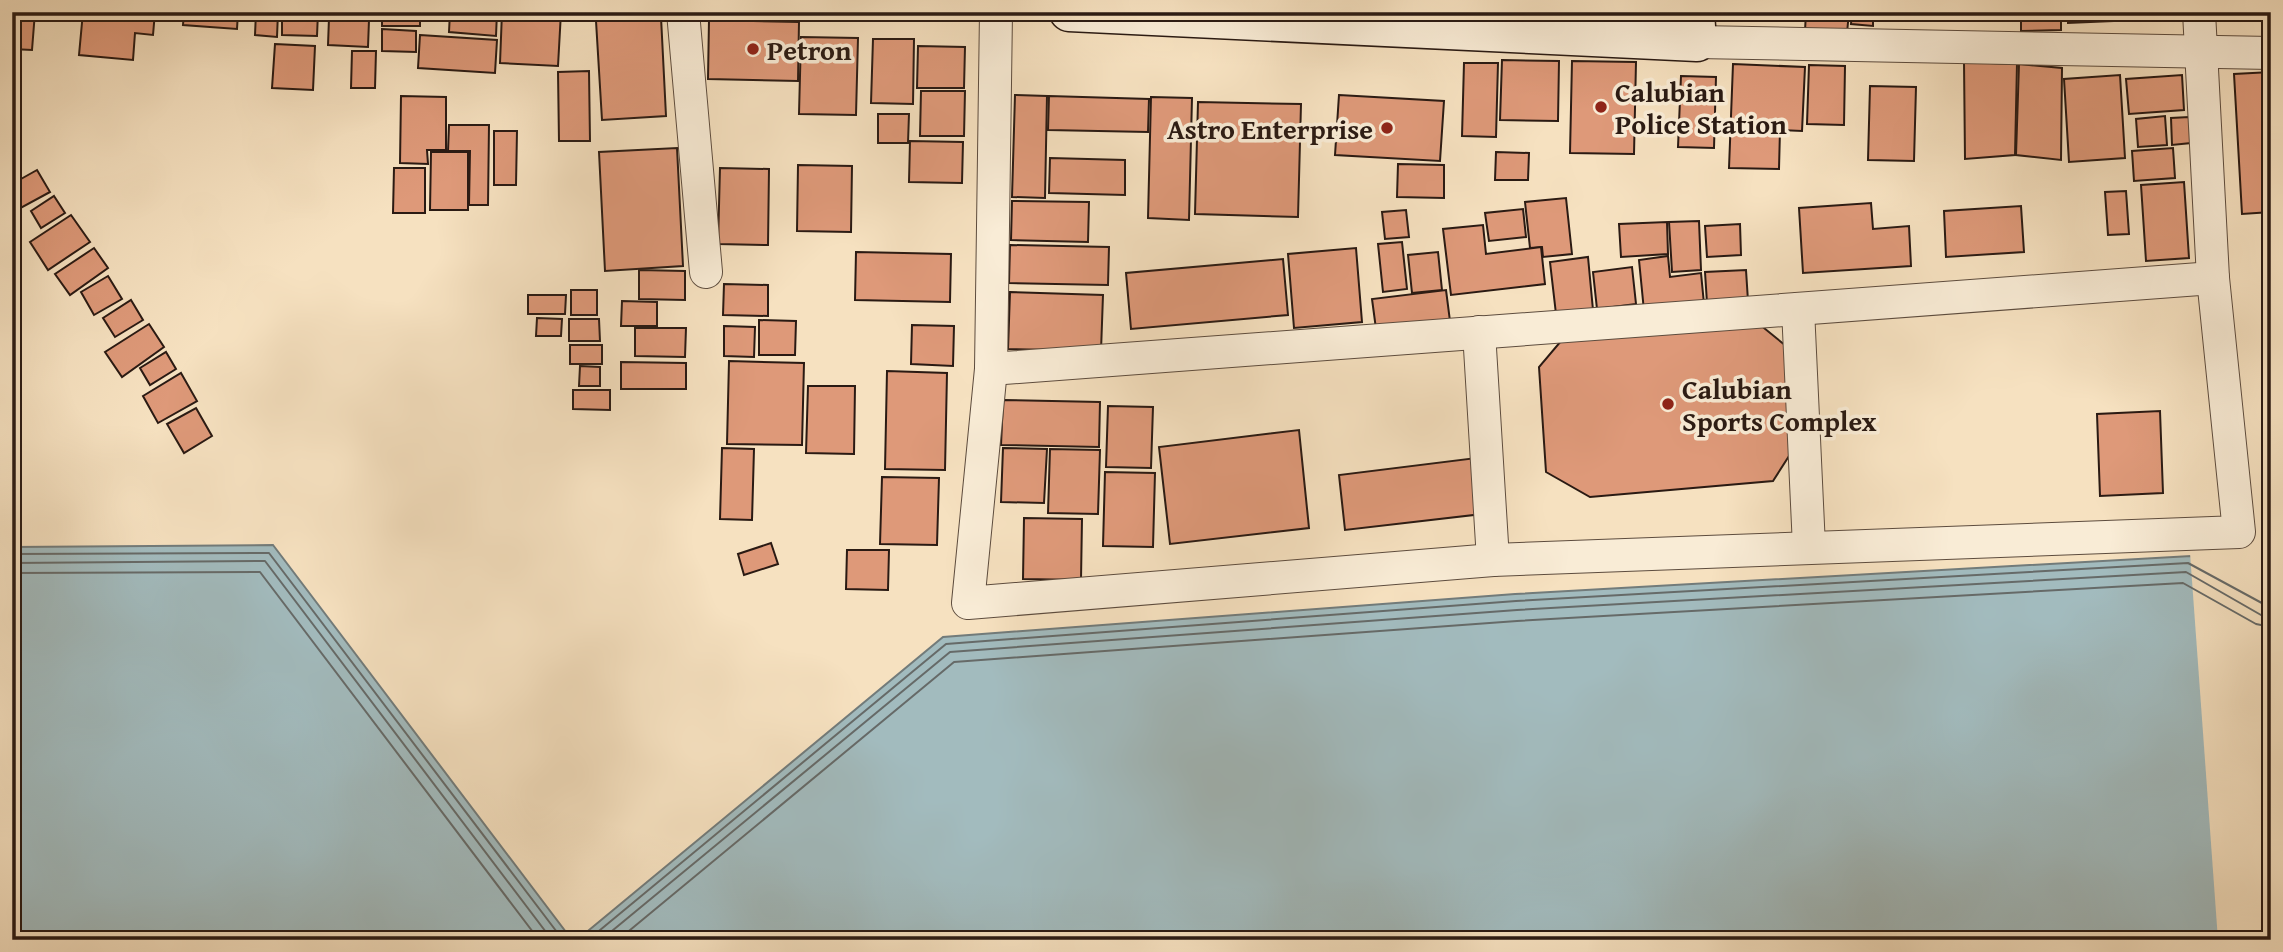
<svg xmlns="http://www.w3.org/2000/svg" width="2283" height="952" font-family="'Gentium Book Plus',serif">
<rect width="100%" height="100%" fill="#f6e1c0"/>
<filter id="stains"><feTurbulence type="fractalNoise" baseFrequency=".00286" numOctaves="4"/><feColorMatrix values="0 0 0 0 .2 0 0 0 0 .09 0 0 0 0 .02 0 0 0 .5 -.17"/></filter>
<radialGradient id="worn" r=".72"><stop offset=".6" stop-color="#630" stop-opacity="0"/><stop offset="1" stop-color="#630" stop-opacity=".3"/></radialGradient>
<!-- water -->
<g fill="#a2bbbe" stroke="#727b7a" stroke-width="2">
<polygon points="273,545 572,940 12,940 12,547"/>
<polygon points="2191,556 2271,602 2271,940 577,940 943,637 1515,594"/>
</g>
<!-- pier -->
<polygon fill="#f6e1c0" points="2190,553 2271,598 2271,940 2218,940"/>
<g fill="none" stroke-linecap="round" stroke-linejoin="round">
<!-- shore -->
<g stroke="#666a68" stroke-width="2">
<polyline points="12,554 269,553 563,940"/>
<polyline points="12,563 265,561 552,940"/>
<polyline points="12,573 260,572 539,940"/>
<polyline points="588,940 946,644 1516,601 2188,563 2271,608"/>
<polyline points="601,940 950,652 1517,610 2186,572 2261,615 2271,617"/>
<polyline points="618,940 954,662 1517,621 2183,583 2256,624 2271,627"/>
</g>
</g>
<!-- building -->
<g fill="#de9979" stroke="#2a1a13" stroke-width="2">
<polygon points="12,12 35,12 32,50 12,49"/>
<polygon points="83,12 155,12 153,35 135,33 133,60 79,55"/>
<polygon points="184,12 238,12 237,29 183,25"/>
<polygon points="256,12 278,12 277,37 255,35"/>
<polygon points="282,12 318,12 317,36 282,35"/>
<rect x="382" y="12" width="38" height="14"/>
<polygon points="450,12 497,12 496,36 449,32"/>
<polygon points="502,12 561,12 558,66 500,63"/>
<polygon points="1806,12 1849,12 1847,33 1805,31"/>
<polygon points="1852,12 1873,12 1873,26 1851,24"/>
<polygon points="2021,12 2061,12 2061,30 2021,31"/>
<polygon points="2068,12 2113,12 2113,21 2068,23"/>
<polygon points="661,17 666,116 602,120 596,21"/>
<polygon points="329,18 369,20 368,47 328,45"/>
<polygon points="709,20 799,22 798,81 708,79"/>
<polygon points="382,29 416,31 416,52 382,51"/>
<polygon points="420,35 497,40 495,73 418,68"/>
<polygon points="801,37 858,38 856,115 799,114"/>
<polygon points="873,39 914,39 913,104 871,103"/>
<polygon points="275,44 315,46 313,90 272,88"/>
<polygon points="918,46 965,47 964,88 917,88"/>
<polygon points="352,51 376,51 375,88 351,88"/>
<polygon points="1502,60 1559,61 1558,121 1500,120"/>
<polygon points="1572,61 1636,62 1634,154 1570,153"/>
<polygon points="1964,62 2017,64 2015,155 1965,159"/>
<polygon points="1464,63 1498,63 1496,137 1462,136"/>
<polygon points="1733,64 1805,67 1802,131 1780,130 1779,169 1729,168"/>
<polygon points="2019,64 2062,68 2061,160 2016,155"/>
<polygon points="1809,65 1845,66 1844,125 1807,124"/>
<polygon points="589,71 590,141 559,141 558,72"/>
<polygon points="2271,72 2271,212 2242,214 2234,74"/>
<polygon points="2120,75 2125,158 2069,162 2064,79"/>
<polygon points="2182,75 2184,110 2129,114 2126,79"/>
<polygon points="1681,76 1716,77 1714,148 1678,147"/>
<polygon points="1870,86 1916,87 1914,161 1868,160"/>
<polygon points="921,91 965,91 964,136 920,136"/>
<polygon points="1015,95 1047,96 1045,198 1012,197"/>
<polygon points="1339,95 1444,101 1440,161 1335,155"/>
<polygon points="401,96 446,97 446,150 427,150 428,164 400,163"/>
<polygon points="1049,96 1149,99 1148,132 1048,130"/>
<polygon points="1151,97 1192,98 1189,220 1148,218"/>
<polygon points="1198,102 1301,104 1298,217 1195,214"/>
<polygon points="878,114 909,114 908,143 878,143"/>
<polygon points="2165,116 2167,145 2138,147 2136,119"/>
<polygon points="2189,117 2191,143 2172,145 2171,118"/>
<polygon points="449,125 489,125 488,205 469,205 470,151 448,151"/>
<polygon points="494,131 517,131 516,185 494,185"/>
<polygon points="910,141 963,142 962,183 909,182"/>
<polygon points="677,148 683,266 605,271 599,152"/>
<polygon points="2173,148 2175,178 2134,181 2132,151"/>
<polygon points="431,152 468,152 468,210 430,210"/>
<polygon points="1496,152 1529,153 1528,180 1495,180"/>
<polygon points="1050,158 1125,160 1125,195 1049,193"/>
<polygon points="1398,164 1444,165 1444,198 1397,197"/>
<polygon points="798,165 852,166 851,232 797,231"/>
<polygon points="394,168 425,168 425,213 393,213"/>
<polygon points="720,168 769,169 768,245 718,244"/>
<polygon points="37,170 50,192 17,210 12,201 12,184"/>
<polygon points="2184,182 2189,258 2146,261 2141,185"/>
<polygon points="2126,191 2129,234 2108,235 2105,192"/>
<polygon points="54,196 65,213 41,228 31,211"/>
<polygon points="1566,198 1572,254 1543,257 1542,247 1530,248 1525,202"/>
<polygon points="1012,201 1089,202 1088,242 1011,240"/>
<polygon points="1871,203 1873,229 1909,226 1911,266 1803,273 1799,208"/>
<polygon points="2021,206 2024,252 1946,257 1944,211"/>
<polygon points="1523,209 1526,237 1489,241 1485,213"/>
<polygon points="1406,210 1409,237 1385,239 1382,212"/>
<polygon points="71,215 90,242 48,270 30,242"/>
<polygon points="1699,221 1701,270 1672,272 1669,222"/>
<polygon points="1667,222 1668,254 1621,257 1619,224"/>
<polygon points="1740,224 1741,255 1707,257 1705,226"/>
<polygon points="1483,225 1486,254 1541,247 1545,284 1451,295 1443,229"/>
<polygon points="1402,242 1407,289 1383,292 1378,244"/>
<polygon points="1010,245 1109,247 1108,285 1009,283"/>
<polygon points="94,248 108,268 70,295 55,274"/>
<polygon points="1356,248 1362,322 1294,328 1288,254"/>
<polygon points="856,252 951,254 950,302 855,300"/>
<polygon points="1438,252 1442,290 1412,293 1408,255"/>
<polygon points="1668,256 1670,277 1701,273 1704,304 1644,311 1639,260"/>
<polygon points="1588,257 1593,310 1556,314 1550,262"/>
<polygon points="1283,259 1288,315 1131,329 1126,273"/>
<polygon points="1632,267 1636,304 1597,309 1593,272"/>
<polygon points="639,270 685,271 685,300 639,299"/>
<polygon points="1746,270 1748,301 1707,303 1705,272"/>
<polygon points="108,276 122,299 94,315 81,292"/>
<polygon points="724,284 768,285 768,316 723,315"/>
<rect x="571" y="290" width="26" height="25"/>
<polygon points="1446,290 1450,321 1376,329 1372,299"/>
<polygon points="1010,292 1103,295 1101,351 1008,349"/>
<polygon points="528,295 566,295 565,314 528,314"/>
<polygon points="131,300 143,320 115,337 103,318"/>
<polygon points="622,301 657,302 657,326 621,326"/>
<polygon points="1748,315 1791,350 1798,442 1773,481 1590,497 1546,472 1539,367 1572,328"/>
<polygon points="537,318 562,319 561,336 536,336"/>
<polygon points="569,319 599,319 600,341 569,341"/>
<polygon points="759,320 796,321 795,355 759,355"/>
<polygon points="149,324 164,347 122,377 105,352"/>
<polygon points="912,325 954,326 953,366 911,364"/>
<polygon points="724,326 755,327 754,357 724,356"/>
<polygon points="635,328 686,328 685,357 635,356"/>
<rect x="570" y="345" width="32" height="19"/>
<polygon points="166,352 176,369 150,385 140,368"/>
<polygon points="729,361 804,363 802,445 727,444"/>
<polygon points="621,362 686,363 686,389 621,389"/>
<polygon points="580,366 600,367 600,386 579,386"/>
<polygon points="887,371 947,373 945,470 885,469"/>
<polygon points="181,373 197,401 158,423 143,396"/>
<polygon points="808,386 855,386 854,454 806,453"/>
<polygon points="573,390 610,390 610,410 573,409"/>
<polygon points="1003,400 1100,402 1099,447 1001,445"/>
<polygon points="1108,406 1153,407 1151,468 1106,467"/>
<polygon points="196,408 212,436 184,453 167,424"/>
<polygon points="2160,411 2163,493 2100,496 2097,414"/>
<polygon points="1299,430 1309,528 1170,544 1159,447"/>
<polygon points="722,448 754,449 752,520 720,519"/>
<polygon points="1003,448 1047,449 1044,503 1001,502"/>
<polygon points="1050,449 1100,450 1098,514 1048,513"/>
<polygon points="1476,458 1482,514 1345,530 1339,475"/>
<polygon points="1105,472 1155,473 1153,547 1103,546"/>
<polygon points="882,477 939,478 937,545 880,544"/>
<polygon points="1024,518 1082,519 1081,580 1023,579"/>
<polygon points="771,543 778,564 744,575 738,554"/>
<polygon points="847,550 889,550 888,590 846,589"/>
</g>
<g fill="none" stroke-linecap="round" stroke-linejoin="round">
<defs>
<g id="street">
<polyline points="683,12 706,272"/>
<polyline points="996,12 991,369 968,603 1493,560 2239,532 2213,278 2199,12"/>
<polyline points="1697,42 2271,53"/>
<polyline points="1798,309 1809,547"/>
<polyline points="1479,332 1493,560"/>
<polyline points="991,369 2213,278"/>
</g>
<polyline id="secondary" points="1069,12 1697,42 1695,12"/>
</defs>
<!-- street casing -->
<use href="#street" stroke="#5d4c3e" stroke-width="34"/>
<!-- secondary casing -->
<use href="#secondary" stroke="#2a1a13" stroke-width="41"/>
<!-- street -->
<use href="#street" stroke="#f9ecd6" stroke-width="32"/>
<!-- secondary -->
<use href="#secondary" stroke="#f9ecd6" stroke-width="38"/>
</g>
<!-- markers -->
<g fill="#8f2418" stroke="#f9ecd6" stroke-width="2.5">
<circle cx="753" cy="49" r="7"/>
<circle cx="1601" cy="107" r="7"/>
<circle cx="1387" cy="128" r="7"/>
<circle cx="1668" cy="404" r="7"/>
</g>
<g text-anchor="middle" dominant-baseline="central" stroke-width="7" stroke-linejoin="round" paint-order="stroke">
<!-- poi labels -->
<g font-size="28" font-weight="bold" fill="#2a1a13" stroke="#f9ecd6" text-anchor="start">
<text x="767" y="49">Petron</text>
<text x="1615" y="91">Calubian<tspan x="1615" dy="32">Police Station</tspan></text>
<text x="1373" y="128" text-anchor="end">Astro Enterprise</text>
<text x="1682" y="388">Calubian<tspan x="1682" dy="32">Sports Complex</tspan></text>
</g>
</g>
<!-- margin -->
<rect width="2283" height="952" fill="none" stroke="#f6e1c0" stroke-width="42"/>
<rect x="14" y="14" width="2255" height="924" fill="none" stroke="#2a1a13" stroke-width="3.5"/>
<rect x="21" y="21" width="2241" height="910" fill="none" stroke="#2a1a13" stroke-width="2"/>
<rect width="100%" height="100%" filter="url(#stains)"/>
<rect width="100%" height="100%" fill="url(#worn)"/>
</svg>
